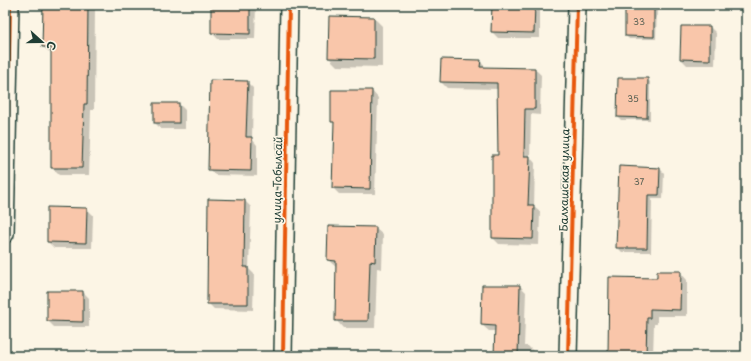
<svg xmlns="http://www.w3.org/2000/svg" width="751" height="361" font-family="'Playpen Sans',sans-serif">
<rect width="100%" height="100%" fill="#fcf5e5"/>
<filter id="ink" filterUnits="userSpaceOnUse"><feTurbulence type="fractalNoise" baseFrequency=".025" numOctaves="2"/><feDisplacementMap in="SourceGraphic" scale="8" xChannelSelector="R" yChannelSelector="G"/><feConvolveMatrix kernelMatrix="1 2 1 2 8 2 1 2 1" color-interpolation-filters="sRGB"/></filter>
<g filter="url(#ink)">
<!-- shadow -->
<g fill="#0003">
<polygon points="44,5 92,5 95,8 94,110 91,110 89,175 59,175 52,168 52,54 43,47"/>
<polygon points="212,5 256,5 255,39 218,39 212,33"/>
<polygon points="493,5 535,5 540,11 540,38 498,38 492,32"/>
<polygon points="626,5 654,5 657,8 656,39 629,39 626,36"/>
<polygon points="330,17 374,18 382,26 382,67 337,66 329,58"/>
<polygon points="710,27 716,33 715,65 687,65 681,59"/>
<polygon points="442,60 480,61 486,68 535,69 541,75 540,115 531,114 530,157 535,163 534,207 540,212 539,245 499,244 493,238 493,156 499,156 498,89 447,88 441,82"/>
<polygon points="647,79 650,82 650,120 621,120 618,117"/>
<polygon points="247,82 253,88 252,139 257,145 257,176 215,175 209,169"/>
<polygon points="372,91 378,98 375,194 339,194 333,188 335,124 332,121"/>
<polygon points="179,104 185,110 185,129 161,129 155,123"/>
<polygon points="660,169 664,173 663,199 652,199 651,252 622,252 617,247"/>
<polygon points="245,201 251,207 249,269 254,274 253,310 214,309 208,303"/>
<polygon points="87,209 93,215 92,248 54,248 48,242"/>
<polygon points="328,227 375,228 383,235 382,269 377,268 375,328 343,328 336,320 337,268 328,260"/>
<polygon points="680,272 687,280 687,316 657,316 657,324 654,324 653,356 609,356 658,279"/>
<polygon points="520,286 526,292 524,346 528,346 534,352 534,356 495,356 495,331 489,331 482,325"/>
<polygon points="83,292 89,298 89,327 54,327 48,321"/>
</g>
<!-- building -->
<g fill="#f9c6aa" stroke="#1f3d34">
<polygon points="43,5 88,5 87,104 84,104 82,168 51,168 51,47 42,47"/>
<polygon points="211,5 250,5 250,34 211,33"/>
<polygon points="492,5 535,5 534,33 491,32"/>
<polygon points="625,5 654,5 654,37 625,36"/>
<polygon points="329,16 374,17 374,59 328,58"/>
<polygon points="681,26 710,26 710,60 680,59"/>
<polygon points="441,59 481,60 480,67 535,68 535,109 525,109 524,156 530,156 528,205 534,205 533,239 492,238 492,155 498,155 497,83 440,82"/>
<polygon points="618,78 648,78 647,118 617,117"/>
<polygon points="210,80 248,81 246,137 252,137 251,171 208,170"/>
<polygon points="331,90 372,90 370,189 332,188 334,122 331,122"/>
<rect x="154" y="103" width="25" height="20"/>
<polygon points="619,166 660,168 659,195 648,195 647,248 616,248"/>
<polygon points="208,199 245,200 244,267 248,267 248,304 207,304"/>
<polygon points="47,207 87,208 86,243 47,242"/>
<polygon points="328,226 376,227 375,262 370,261 368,321 335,321 336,261 327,260"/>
<polygon points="657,271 681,271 680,310 650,309 650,318 647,318 646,356 608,356 609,277 657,278"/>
<polygon points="482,285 520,285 518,356 494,356 495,326 481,325"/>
<polygon points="47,291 83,291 83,322 47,321"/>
</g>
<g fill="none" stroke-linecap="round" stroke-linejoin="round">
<defs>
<g id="street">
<polyline points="5,234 10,5"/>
<polyline points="283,356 289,5"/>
<polyline points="568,356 577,5"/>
</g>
</defs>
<!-- street casing -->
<use href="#street" stroke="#1f3d34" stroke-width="20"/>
<!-- street -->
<use href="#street" stroke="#fcf5e5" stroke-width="17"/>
<defs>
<g id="cycleway">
<polyline points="5,234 10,5"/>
<polyline points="283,356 289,5"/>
<polyline points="568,356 577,5"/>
</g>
</defs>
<!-- cycleway casing -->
<use href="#cycleway" stroke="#fcf5e5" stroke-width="6"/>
<!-- cycleway -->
<use href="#cycleway" stroke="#e8590c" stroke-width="4"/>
</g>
</g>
<g text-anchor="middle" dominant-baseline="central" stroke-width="3.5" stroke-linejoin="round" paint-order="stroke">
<!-- number labels -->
<g font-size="9" fill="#565f52">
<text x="639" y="21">33</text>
<text x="633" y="98">35</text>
<text x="639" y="181">37</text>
</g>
<!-- street labels -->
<g font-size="11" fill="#1f3d34" stroke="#fcf5e5">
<text transform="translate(277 180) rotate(-89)">улица Тобылсай</text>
<text transform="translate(564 180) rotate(-89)">Балхашская улица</text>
</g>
</g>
<!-- margin -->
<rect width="751" height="361" fill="none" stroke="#fcf5e5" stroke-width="20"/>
<rect x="10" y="10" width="731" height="341" fill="none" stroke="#1f3d34" stroke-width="1.5" filter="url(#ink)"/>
<!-- north arrow -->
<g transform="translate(42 42) rotate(111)" stroke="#fcf5e5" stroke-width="3" paint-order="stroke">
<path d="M0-3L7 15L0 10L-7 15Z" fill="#1f3d34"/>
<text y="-6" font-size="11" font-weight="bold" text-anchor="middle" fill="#1f3d34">С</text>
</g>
</svg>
